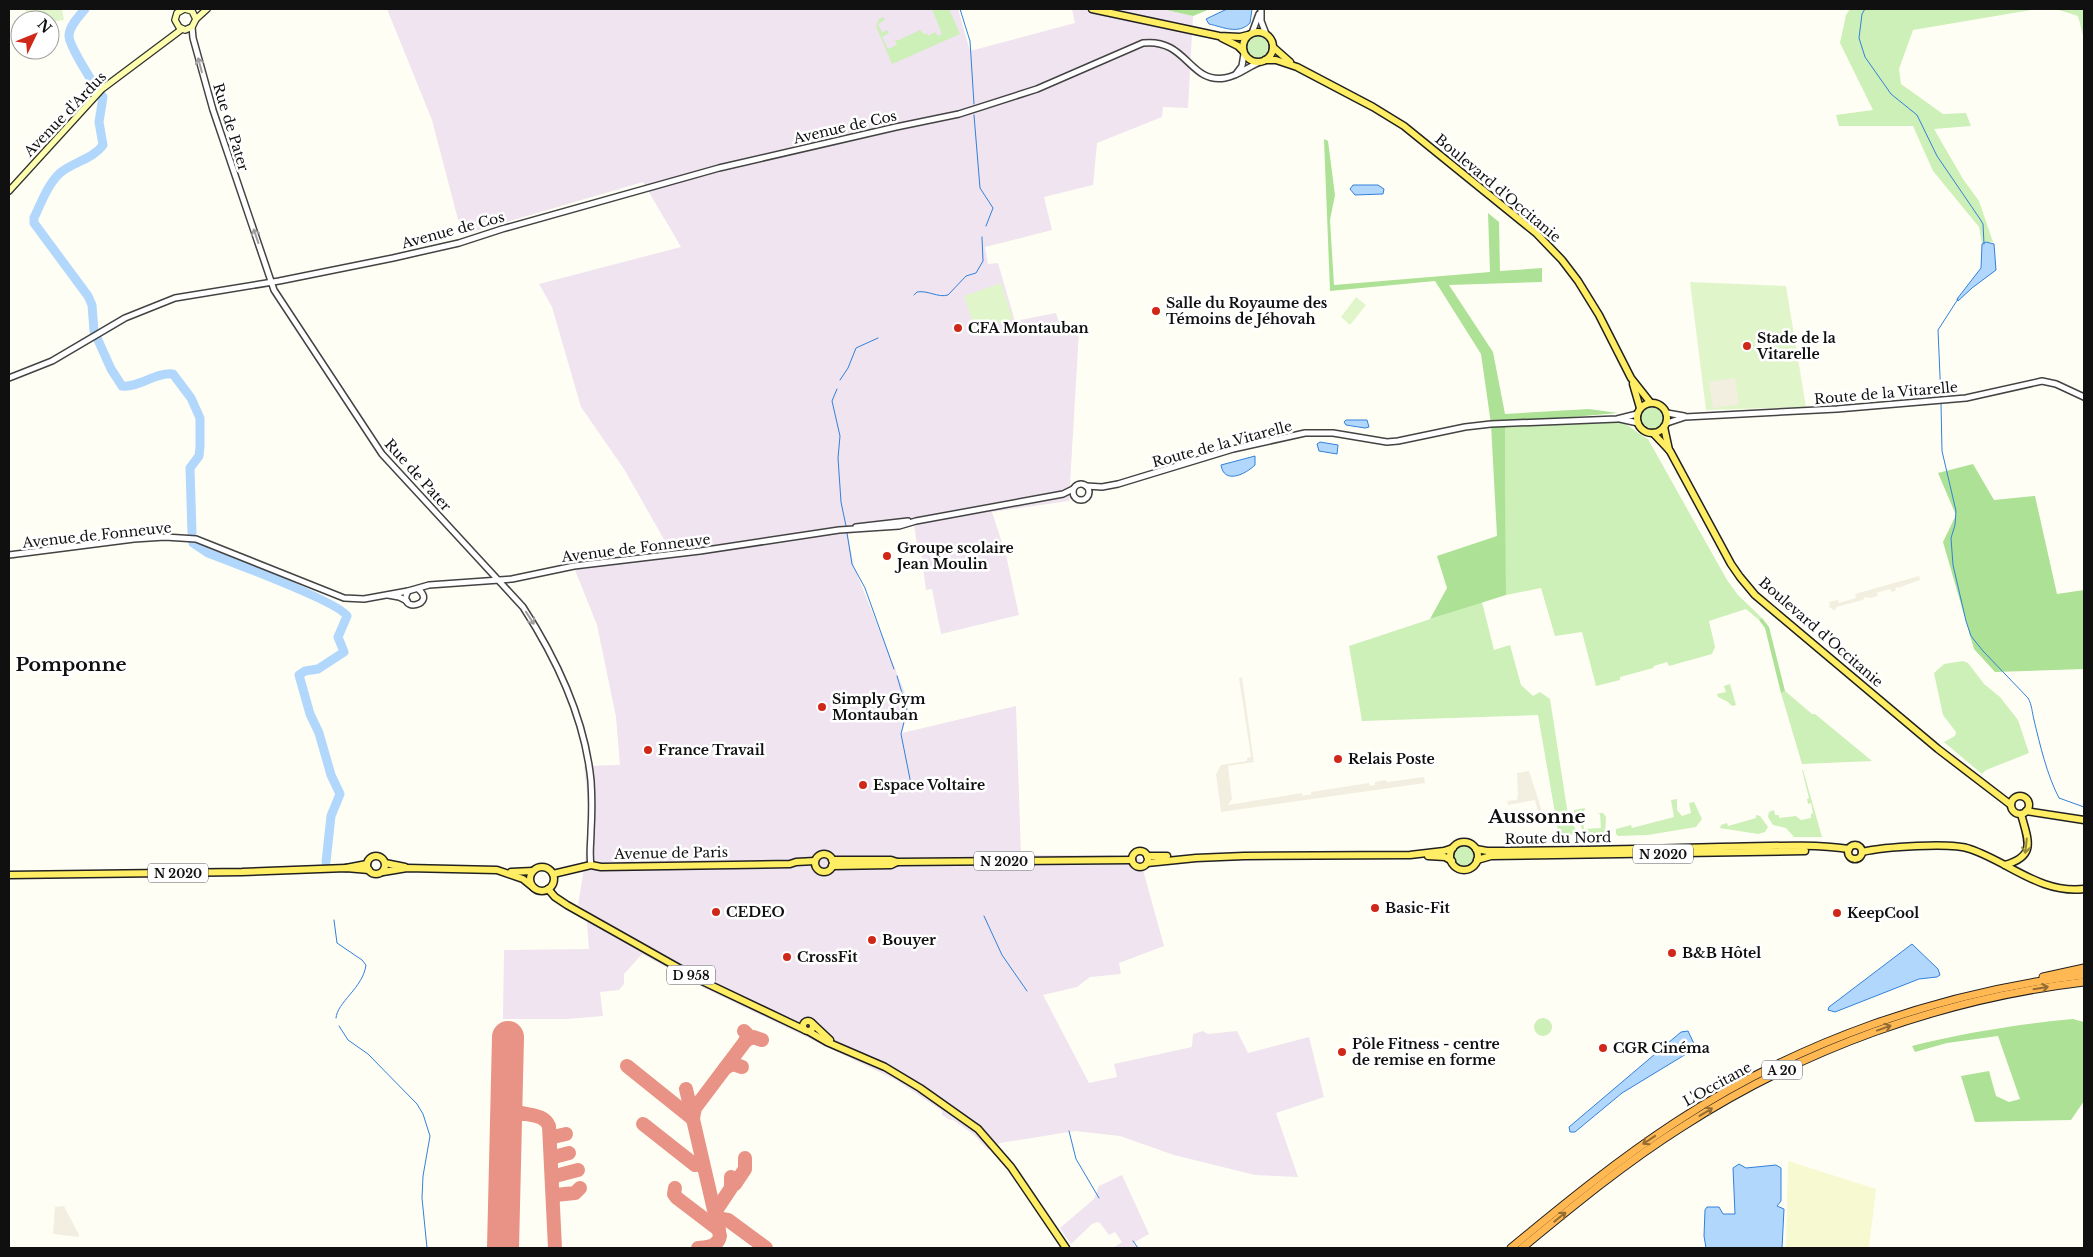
<svg xmlns="http://www.w3.org/2000/svg" width="2093" height="1257" font-family="'Libre Baskerville',serif">
<rect width="100%" height="100%" fill="#fffef4"/>
<!-- industrial -->
<g fill="#efe4ef">
<polygon points="387,9 958,9 970,51 1075,23 1072,9 1162,9 1193,16 1188,108 1163,107 1162,117 1097,143 1093,185 1044,197 1052,230 985,247 988,264 998,263 1015,321 1056,313 1061,328 1079,331 1069,501 992,512 1006,555 1019,615 941,634 932,589 926,590 920,545 917,545 914,524 848,534 854,567 905,693 908,710 902,733 1016,706 1021,855 1110,855 1140,859 1164,946 1119,963 1121,974 1090,977 1077,987 1043,995 1089,1083 1117,1077 1114,1064 1192,1047 1193,1034 1203,1031 1208,1034 1237,1031 1248,1053 1309,1037 1324,1097 1276,1113 1298,1177 1255,1175 1174,1155 1120,1136 1075,1131 1000,1143 988,1150 973,1134 953,1120 950,1120 942,1115 942,1111 896,1080 706,989 642,954 624,974 624,984 619,990 600,992 603,1016 566,1019 503,1019 504,950 589,949 586,910 578,905 585,862 589,813 584,766 620,765 616,717 597,625 575,570 589,566 674,557 624,469 581,407 552,307 539,284 681,247 643,182 462,235 432,120"/>
<polygon points="1122,1175 1149,1234 1133,1243 1137,1248 1113,1248 1122,1242 1115,1232 1109,1235 1100,1223 1097,1222 1092,1224 1071,1244 1060,1228 1094,1199 1099,1186"/>
</g>
<!-- farmland -->
<polygon fill="#f7f9d0" points="1788,1161 1876,1189 1869,1248 1786,1248"/>
<!-- green -->
<g fill="#cdefb8">
<polygon points="932,9 949,9 960,34 892,64 876,26 879,19 883,17 885,20 878,24 882,33 887,30 889,33 882,37 888,49 897,45 895,40 899,40 920,30 924,34 927,33 928,36 935,32 938,36 942,34"/>
<polygon points="1850,9 2037,9 1913,30 1899,69 1901,84 1943,114 1966,113 1971,126 1934,129 1963,179 1979,201 1993,242 1986,242 1982,244 1979,227 1933,171 1913,126 1839,126 1836,115 1873,110 1840,43 1846,15"/>
<polygon points="2056,9 2084,9 2084,39 2078,16"/>
<circle cx="1257" cy="47" r="11"/>
<circle cx="1652" cy="417" r="12"/>
<path d="M1617 421C1630 424 1636 433 1648 439L1727 580 1738 595 1762 618 1759 620 1746 609 1709 621 1715 647 1712 654 1669 666 1667 662 1654 666 1653 668 1620 677V680L1596 686 1582 632 1555 636 1541 588 1506 595 1505 427Z"/>
<polygon points="1482,602 1494,650 1510,645 1521,685 1533,696 1540,692 1550,699 1568,815 1577,832 1567,837 1565,833 1559,836 1538,715 1362,721 1349,646"/>
<polygon points="1963,661 1968,663 1984,684 2000,697 2018,720 2029,753 1986,770 1982,774 1944,742 1955,736 1956,732 1943,715 1934,673 1944,664"/>
<polygon points="1730,684 1736,705 1732,706 1728,702 1718,697 1717,694 1726,692 1724,686"/>
<polygon points="1785,691 1812,714 1815,714 1872,761 1802,764 1781,693"/>
<polygon points="1802,770 1803,770 1822,837 1794,837 1786,828 1773,825 1768,817 1769,812 1774,810 1775,815 1779,815 1779,818 1796,816 1801,820 1811,818 1811,814 1813,813 1811,803 1808,804 1807,799 1809,798"/>
<polygon points="1677,799 1677,810 1682,816 1691,813 1689,803 1694,802 1702,819 1696,827 1648,835 1618,836 1616,834 1616,829 1631,825 1632,828 1674,817 1671,800"/>
<polygon points="1585,808 1583,816 1580,817 1580,822 1583,822 1584,829 1601,828 1600,814 1597,813 1603,813 1606,817 1605,835 1586,836 1584,833 1574,812 1574,810"/>
<polygon points="1756,815 1760,816 1768,827 1765,832 1758,834 1720,828 1721,825 1727,823 1728,826 1756,818"/>
<circle cx="1464" cy="856" r="11"/>
<circle cx="1543" cy="1027" r="9"/>
</g>
<!-- forest -->
<g fill="#ade195">
<polygon points="1162,9 1210,9 1193,16"/>
<polygon points="1324,139 1328,141 1335,195 1330,220 1334,285 1490,272 1488,213 1499,222 1500,271 1542,268 1542,282 1449,285 1493,352 1505,414 1589,409 1618,413 1505,423 1506,595 1430,619 1447,588 1437,556 1497,536 1491,424 1481,354 1435,281 1330,291"/>
<polygon points="1973,464 1994,500 2035,496 2057,594 2084,590 2084,669 1995,672 1974,649 1943,542 1956,515 1938,473"/>
<polygon points="1762,618 1769,627 1785,691 1781,693 1765,628 1759,620"/>
<path d="M2073 1019 2084 1022V1101L2071 1120 1975 1122 1961 1076 1989 1071 1996 1096 2009 1102 2020 1099 1998 1036 1947 1043 1915 1052 1912 1046C1964 1033 2019 1024 2073 1019Z"/>
</g>
<!-- pitch -->
<g fill="#e1f5cb">
<polygon points="25,9 62,9 64,20 50,22 50,20 27,20"/>
<polygon points="1690,282 1786,286 1806,407 1706,410"/>
<polygon points="1001,283 1013,319 975,329 964,296"/>
<polygon points="1356,297 1366,305 1350,325 1341,317"/>
</g>
<!-- plaza -->
<g fill="#f2efe0">
<polygon points="1735,378 1739,404 1713,408 1709,382"/>
<polygon points="1919,576 1920,580 1900,587 1900,589 1898,587 1895,588 1896,590 1892,592 1890,589 1876,593 1879,595 1871,598 1865,597 1863,600 1836,607 1835,611 1828,606 1830,606 1829,602 1838,600 1839,603 1856,598 1855,594"/>
<polygon points="1242,677 1254,762 1228,766 1232,799 1228,805 1302,793 1303,796 1306,795 1311,795 1311,792 1369,783 1370,786 1375,785 1375,782 1386,780 1387,782 1424,777 1425,783 1221,812 1216,774 1221,765 1247,761 1247,758 1251,757 1239,678"/>
<polygon points="1529,771 1542,811 1538,812 1535,800 1508,805 1507,801 1517,800 1518,795 1517,773"/>
<polygon points="64,1206 79,1235 79,1237 53,1234 55,1207"/>
</g>
<!-- water -->
<g fill="#b2d7fc" stroke="#3181db">
<path d="M1227 9H1252L1250 23C1238 35 1223 27 1209 24L1206 19Z"/>
<polygon points="1353,185 1378,185 1384,189 1383,194 1355,195 1350,189"/>
<polygon points="1986,242 1994,244 1996,270 1972,288 1958,301 1957,299 1981,268 1982,244"/>
<polygon points="1346,420 1367,420 1369,427 1365,428 1346,425 1344,422"/>
<polygon points="1320,442 1338,445 1337,454 1319,451 1317,444"/>
<path d="M1255 456V465C1246 474 1224 485 1221 465Z"/>
<polygon points="1912,944 1938,969 1940,975 1937,977 1919,979 1835,1012 1828,1010 1829,1007"/>
<polygon points="1688,1031 1696,1048 1622,1093 1575,1132 1570,1132 1569,1127 1681,1032"/>
<polygon points="1739,1164 1746,1168 1776,1165 1781,1168 1781,1201 1777,1206 1784,1209 1782,1248 1706,1248 1704,1236 1705,1210 1707,1207 1719,1207 1723,1214 1735,1214 1733,1168"/>
</g>
<g fill="none" stroke-linecap="round" stroke-linejoin="round">
<!-- stream -->
<g stroke="#3181db" stroke-width="1">
<polyline points="960,9 970,41 974,104"/>
<polyline points="1865,9 1862,14 1859,38 1865,57 1891,94 1917,115 1937,156 1980,219 1983,224 1984,244"/>
<polyline points="974,115 980,188 993,208 986,226"/>
<path d="M914 295 917 292C928 290 938 298 948 295L966 276 976 273 983 261 982 237"/>
<polyline points="840,380 848,368 856,348 878,338"/>
<polyline points="837,389 832,401 840,436 838,458 841,502 846,526"/>
<polyline points="1941,399 1938,330 1958,299"/>
<path d="M1941 403 1942 451 1956 511 1955 525 1951 538 1953 565 1966 621 1971 636 1983 651 2028 698C2032 705 2032 712 2034 720 2040 745 2047 775 2059 798L2084 807"/>
<polyline points="847,533 852,564 865,588 894,669"/>
<polyline points="897,676 907,710 901,734 912,789"/>
<polyline points="984,916 1002,955 1027,991"/>
<path d="M334 920 337 943 362 960 366 965C363 988 337 1002 336 1018"/>
<polyline points="339,1026 348,1040 368,1054 417,1104 423,1114 430,1136 423,1176 422,1198 427,1248"/>
<polyline points="1069,1131 1076,1159 1099,1198"/>
<polyline points="2084,1211 2084,1216"/>
<polyline points="1133,1241 1138,1248"/>
</g>
<!-- river -->
<g stroke="#b2d7fc" stroke-width="9">
<path d="M85 9C79 16 70 25 69 35 68 45 96 88 103 97L99 122 103 145C93 159 73 162 60 173 48 184 41 203 34 218V223L88 296 92 305 94 331 111 369 122 386C139 388 155 372 173 374L191 398 200 418V447L199 456 190 468 192 533"/>
<path d="M193 543 208 553C229 561 339 602 347 616L338 637 344 652 318 669 305 671 299 675 310 714 319 733 331 775 340 794 331 816 326 862"/>
</g>
<!-- taxiway -->
<g stroke="#e89386" stroke-width="14">
<polyline points="745,1041 753,1037 762,1040"/>
<polyline points="627,1066 693,1119"/>
<polyline points="725,1068 733,1064 742,1067"/>
<path d="M507 1073C507 1082 506 1093 508 1101 514 1121 541 1108 549 1126L555 1248"/>
<path d="M686 1089 720 1236C718 1247 707 1247 698 1248"/>
<polyline points="693,1118 695,1108 747,1039 747,1034 744,1031"/>
<polyline points="643,1124 695,1165 703,1164"/>
<polyline points="550,1141 553,1137 566,1134"/>
<polyline points="505,1143 508,1119 516,1114 524,1114"/>
<polyline points="551,1160 554,1157 569,1153"/>
<polyline points="552,1180 555,1176 578,1170"/>
<polyline points="735,1184 745,1169 745,1158"/>
<polyline points="675,1188 674,1194 677,1198 719,1230"/>
<polyline points="553,1199 555,1195 575,1193 580,1188"/>
<polyline points="715,1212 731,1188 731,1177"/>
<polyline points="716,1218 728,1220 766,1248"/>
</g>
<!-- runway -->
<polyline stroke="#e89386" stroke-width="32" points="503,1248 508,1037"/>
<defs>
<g id="tertiary">
<polyline points="1261,9 1261,21 1266,34"/>
<path d="M192 27 193 38 213 110 274 290 382 454 523 607C556 658 585 719 591 781 592 797 592 814 591 831 591 842 589 854 591 865"/>
<polyline points="1252,33 1259,14"/>
<polyline points="1236,74 1242,66 1244,54"/>
<path d="M9 378 52 361 125 318 175 298 279 281 393 258 459 243 502 229 719 168 896 127 959 114 1037 89 1143 43C1187 38 1189 84 1225 78 1239 76 1247 67 1260 62"/>
<polyline points="1667,413 1684,416"/>
<polyline points="1620,419 1638,423"/>
<polyline points="1667,423 1685,417 1837,409 1966,398 2042,381 2056,384 2084,397"/>
<circle cx="1081" cy="492" r="8"/>
<polyline points="1086,486 1102,487 1118,484 1233,449 1305,433 1333,433 1387,442 1398,441 1465,427 1491,424 1617,419 1637,414"/>
<polyline points="856,527 908,521"/>
<polyline points="9,555 134,539 165,537 196,539 344,598 364,599 408,591"/>
<path d="M418 589C438 605 396 614 408 591L429 585 512 579 574 566 700 551 839 530 899 526 916 521 1063 494 1073 489"/>
<polyline points="388,595 399,597 407,601"/>
</g>
<g id="secondary">
<polyline points="184,9 177,13 175,20 179,27 185,30 192,27 196,19 192,11 185,9"/>
<polyline points="196,19 207,9"/>
<polyline points="9,191 102,89 182,29"/>
</g>
<g id="primary">
<polyline points="1092,9 1219,36 1240,37 1248,35"/>
<circle cx="1258" cy="47" r="15"/>
<polyline points="1222,38 1238,46 1243,51"/>
<polyline points="1273,47 1290,62"/>
<polyline points="1265,60 1276,60 1297,67 1373,107 1404,126 1536,233 1562,260 1578,281 1599,315 1631,378 1650,402"/>
<polyline points="1633,384 1640,408"/>
<circle cx="1652" cy="418" r="15"/>
<polyline points="1664,427 1669,450"/>
<polyline points="1653,433 1670,451 1731,564 1740,577 1755,595 1938,749 2011,805"/>
<circle cx="2020" cy="805" r="9"/>
<polyline points="2026,811 2084,820"/>
<circle cx="1464" cy="856" r="14"/>
<circle cx="1855" cy="852" r="7"/>
<path d="M1476 849 1487 851C1564 851 1642 849 1720 847 1762 847 1807 843 1849 849"/>
<circle cx="1140" cy="859" r="8"/>
<path d="M1862 852C1883 847 1951 842 1970 849 2009 862 2040 894 2084 889"/>
<circle cx="824" cy="863" r="9"/>
<circle cx="376" cy="865" r="9"/>
<polyline points="1147,856 1167,856"/>
<polyline points="1428,856 1445,857 1452,861"/>
<polyline points="832,860 891,860 897,862 1132,860"/>
<polyline points="1477,860 1491,856 1805,851"/>
<polyline points="385,863 405,867"/>
<polyline points="1147,863 1196,858 1244,856 1410,855 1444,851 1453,848"/>
<path d="M2005 865C2037 856 2028 840 2021 814"/>
<polyline points="832,866 891,865 897,862"/>
<circle cx="542" cy="879" r="12"/>
<polyline points="346,868 367,864"/>
<polyline points="383,872 407,868 497,870 523,879 534,888"/>
<polyline points="511,872 533,871"/>
<polyline points="553,874 591,865 601,867 790,864 796,862 815,861"/>
<polyline points="9,875 242,872 346,868 369,870"/>
<polyline points="548,889 555,897 567,905 702,981 805,1030"/>
<circle cx="808" cy="1026" r="5"/>
<polyline points="813,1024 830,1040"/>
<polyline points="808,1031 827,1042 885,1067 920,1088 978,1129 1011,1167 1066,1248"/>
</g>
<g id="motorway">
<polyline points="2043,977 2084,968"/>
<path d="M1511 1248C1564 1204 1618 1160 1676 1122 1797 1042 1940 992 2084 975"/>
<path d="M1522 1248C1573 1206 1625 1163 1682 1127 1803 1049 1941 999 2084 982"/>
</g>
</defs>
<!-- tertiary casing -->
<use href="#tertiary" stroke="#434343" stroke-width="8"/>
<!-- secondary casing -->
<use href="#secondary" stroke="#323232" stroke-width="8"/>
<!-- primary casing -->
<use href="#primary" stroke="#212121" stroke-width="9"/>
<!-- motorway casing -->
<use href="#motorway" stroke="#212121" stroke-width="9"/>
<!-- tertiary -->
<use href="#tertiary" stroke="#fff" stroke-width="5"/>
<!-- secondary -->
<use href="#secondary" stroke="#fdffaf" stroke-width="5.5"/>
<!-- primary -->
<use href="#primary" stroke="#ffee64" stroke-width="6"/>
<!-- motorway -->
<use href="#motorway" stroke="#ffb852" stroke-width="7"/>
</g>
<!-- one-way arrows -->
<defs><path id="oneway-shaft" d="M-6 0H5M1.5-3L5.5 0L1.5 3" fill="none" stroke-width="1.6" stroke-linecap="round" stroke-linejoin="round" transform="scale(1.25)"/></defs>
<g stroke="#9f9f9f">
<use href="#oneway-shaft" transform="translate(200 65) rotate(-105)"/>
<use href="#oneway-shaft" transform="translate(256 236) rotate(-109)"/>
<use href="#oneway-shaft" transform="translate(530 618) rotate(57)"/>
</g>
<use stroke="#938a3e" href="#oneway-shaft" transform="translate(2026 846) rotate(96)"/>
<g stroke="#936c34">
<use href="#oneway-shaft" transform="translate(2041 988) rotate(-9)"/>
<use href="#oneway-shaft" transform="translate(1884 1028) rotate(-20)"/>
<use href="#oneway-shaft" transform="translate(1706 1112) rotate(-31)"/>
<use href="#oneway-shaft" transform="translate(1649 1140) rotate(146)"/>
<use href="#oneway-shaft" transform="translate(1560 1217) rotate(-39)"/>
</g>
<!-- markers -->
<g fill="#d02818" stroke="#fff" stroke-width="2">
<circle cx="1156" cy="311" r="5"/>
<circle cx="958" cy="328" r="5"/>
<circle cx="1747" cy="346" r="5"/>
<circle cx="887" cy="556" r="5"/>
<circle cx="822" cy="707" r="5"/>
<circle cx="648" cy="750" r="5"/>
<circle cx="1338" cy="759" r="5"/>
<circle cx="863" cy="785" r="5"/>
<circle cx="1375" cy="908" r="5"/>
<circle cx="716" cy="912" r="5"/>
<circle cx="1837" cy="913" r="5"/>
<circle cx="872" cy="940" r="5"/>
<circle cx="1672" cy="953" r="5"/>
<circle cx="787" cy="957" r="5"/>
<circle cx="1603" cy="1048" r="5"/>
<circle cx="1342" cy="1052" r="5"/>
</g>
<g text-anchor="middle" dominant-baseline="central" stroke-width="5" stroke-linejoin="round" paint-order="stroke">
<!-- shield labels -->
<g fill="#fff" stroke="#585858" stroke-width="1">
<rect x="1633" y="844.5" width="60" height="19" rx="4"/>
<rect x="974" y="851.5" width="60" height="19" rx="4"/>
<rect x="148" y="863.5" width="60" height="19" rx="4"/>
<rect x="667" y="965.5" width="48" height="19" rx="4"/>
<rect x="1762" y="1060.5" width="40" height="19" rx="4"/>
</g>
<g font-size="12" font-weight="bold" fill="#101010">
<text x="1663" y="854">N 2020</text>
<text x="1004" y="861">N 2020</text>
<text x="178" y="873">N 2020</text>
<text x="691" y="975">D 958</text>
<text x="1782" y="1070">A 20</text>
</g>
<!-- street labels -->
<g font-size="14" fill="#101010" stroke="#fff">
<text transform="translate(65 114) rotate(-46)">Avenue d'Ardus</text>
<text transform="translate(231 127) rotate(73)">Rue de Pater</text>
<text transform="translate(845 127) rotate(-13)">Avenue de Cos</text>
<text transform="translate(1498 188) rotate(40)">Boulevard d'Occitanie</text>
<text transform="translate(453 230) rotate(-15)">Avenue de Cos</text>
<text transform="translate(1886 393) rotate(-5)">Route de la Vitarelle</text>
<text transform="translate(1222 444) rotate(-15)">Route de la Vitarelle</text>
<text transform="translate(418 475) rotate(48)">Rue de Pater</text>
<text transform="translate(97 535) rotate(-6)">Avenue de Fonneuve</text>
<text transform="translate(636 548) rotate(-7)">Avenue de Fonneuve</text>
<text transform="translate(1821 632) rotate(41)">Boulevard d'Occitanie</text>
<text transform="translate(1558 838) rotate(-1)">Route du Nord</text>
<text transform="translate(671 853) rotate(-1)">Avenue de Paris</text>
<text transform="translate(1717 1084) rotate(-29)">L'Occitane</text>
</g>
<!-- poi labels -->
<g font-size="14" font-weight="bold" fill="#101010" stroke="#fff" text-anchor="start">
<text x="1166" y="303">Salle du Royaume des<tspan x="1166" dy="16">Témoins de Jéhovah</tspan></text>
<text x="968" y="328">CFA Montauban</text>
<text x="1757" y="338">Stade de la<tspan x="1757" dy="16">Vitarelle</tspan></text>
<text x="897" y="548">Groupe scolaire<tspan x="897" dy="16">Jean Moulin</tspan></text>
<text x="832" y="699">Simply Gym<tspan x="832" dy="16">Montauban</tspan></text>
<text x="658" y="750">France Travail</text>
<text x="1348" y="759">Relais Poste</text>
<text x="873" y="785">Espace Voltaire</text>
<text x="1385" y="908">Basic-Fit</text>
<text x="726" y="912">CEDEO</text>
<text x="1847" y="913">KeepCool</text>
<text x="882" y="940">Bouyer</text>
<text x="1682" y="953">B&amp;B Hôtel</text>
<text x="797" y="957">CrossFit</text>
<text x="1352" y="1044">Pôle Fitness - centre<tspan x="1352" dy="16">de remise en forme</tspan></text>
<text x="1613" y="1048">CGR Cinéma</text>
</g>
<!-- district labels -->
<g font-size="19" font-weight="bold" fill="#101010" stroke="#fff">
<text x="71" y="664">Pomponne</text>
<text x="1537" y="816">Aussonne</text>
</g>
</g>
<!-- border -->
<rect width="2093" height="1257" fill="none" stroke="#101010" stroke-width="20"/>
<!-- north arrow -->
<g transform="translate(35 35) rotate(47)"><circle r="24" fill="#ffffff" stroke="#9f9f9f"/>
<path d="M0-4L9 19L0 12L-9 19Z" fill="#d02818"/>
<text y="-8" font-size="14" font-weight="bold" text-anchor="middle" fill="#101010">N</text>
</g>
</svg>
